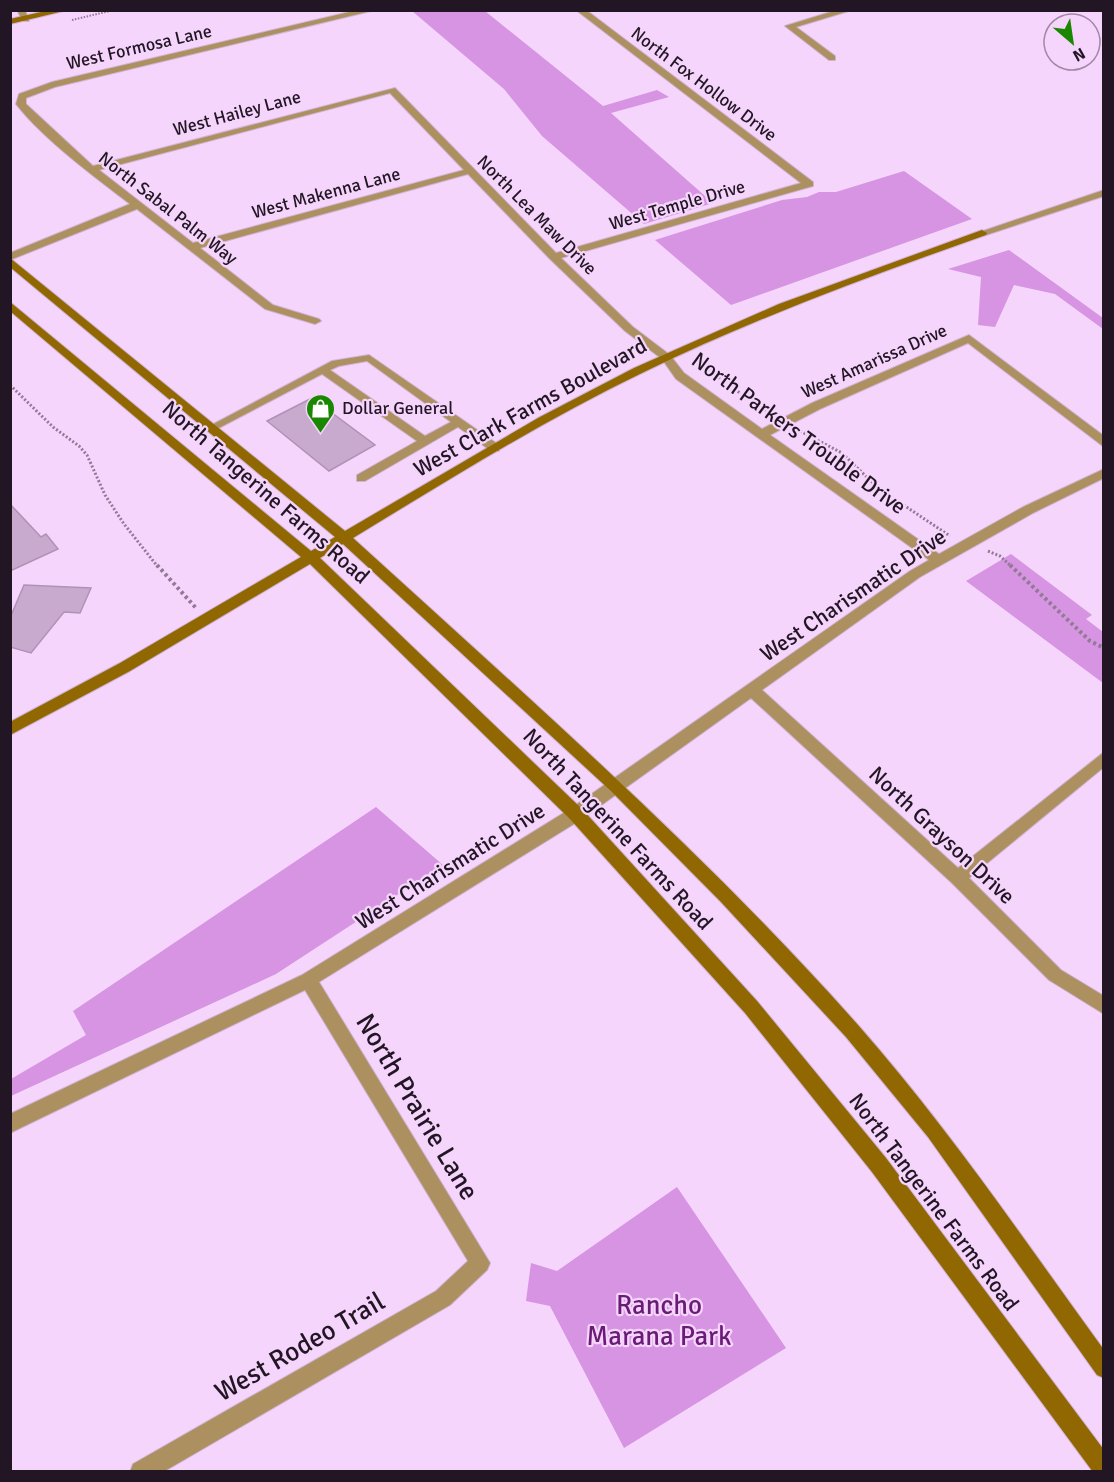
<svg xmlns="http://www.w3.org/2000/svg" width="1114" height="1482" font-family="Signika,sans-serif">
<rect width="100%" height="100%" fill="#f5d5fb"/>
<!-- green -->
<g fill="#d694e2">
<polygon points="412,11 485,11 603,106 657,90 669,97 611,113 713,203 644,224 542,136 504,89"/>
<polygon points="904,171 972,219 731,305 655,240 782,200 807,197 819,192 836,192"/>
<polygon points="1009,250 1103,318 1103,329 1055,294 1014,285 995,327 978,325 981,277 948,269"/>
<polygon points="1011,554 1092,615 1086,619 1103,632 1103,683 966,581"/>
<polygon points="376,807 443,865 276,974 11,1096 11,1079 86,1035 73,1011"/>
<polygon points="677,1187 786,1348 624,1448 550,1306 526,1301 531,1263 557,1271"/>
</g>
<!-- building -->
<g fill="#c9aacf" stroke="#b192b6" stroke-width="1.5">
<polygon points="312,398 375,445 329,471 267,421"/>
<polygon points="10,504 41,537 46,534 58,549 10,571"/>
<polygon points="24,585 91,588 80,613 64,612 31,653 10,647 10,618"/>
</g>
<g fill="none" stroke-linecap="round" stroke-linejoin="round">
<defs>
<path id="lane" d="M369 355 499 445V451H491L458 427 365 481H357V475L417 441 322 374 215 430 211 432 206 428 332 361ZM367 361 451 422 425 436 330 370 339 366Z"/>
<g id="street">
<polygon points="17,10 25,10 29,21 23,21"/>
<path d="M358 10H375L55 87 26 98V104L93 166 395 88 556 253 801 183 576 10H586L813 182V186L561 258 633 327 670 355 684 373 762 429 812 403 969 335 1104 436V447L968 343 820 409 770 435 939 554 1023 507 1104 469V478L1033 513 920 577 762 690 958 868 1104 752V767L969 878 1061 970 1104 996V1014L1049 980 952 883 751 698 582 819 319 982 490 1263 487 1270 450 1305 163 1472H130L133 1464 436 1291 468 1261 305 990 10 1133V1114L302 975 570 809 910 571 929 560 676 379 662 359 625 331 550 259 468 174 200 248 273 305 319 319 321 321 315 324 265 309 137 209 10 260V253L130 204C95 177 43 139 16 104L19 94 52 82ZM390 93 464 170 193 243 99 170Z"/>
<polygon points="837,10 852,10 796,27 835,56 835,60 829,60 785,26"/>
<polygon points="1104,190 1104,196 986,235 977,233"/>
</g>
<g id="secondary">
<polygon points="50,10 68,10 10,24 10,19"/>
<path d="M982 230 987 233 986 235C870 276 755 318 644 372 544 420 448 480 353 538 526 696 703 850 858 1025 948 1127 1024 1240 1104 1350V1378L1097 1375 928 1137 846 1037 721 902 611 791 343 544 320 558 582 809 757 1001 886 1158 1104 1450V1472H1093L872 1172 745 1013 570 819 310 564 130 671 10 735V722L120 663 301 557 10 311V302L311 551 335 537 10 267V258L345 531 538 418 634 368 779 304Z"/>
</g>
</defs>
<!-- lane casing -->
<use href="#lane" stroke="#cfb3d4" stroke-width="2"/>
<!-- street casing -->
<use href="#street" stroke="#cfb3d4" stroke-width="2"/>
<!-- secondary casing -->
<use href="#secondary" stroke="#cfb3d4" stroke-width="2"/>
<!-- path-far2 -->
<polyline stroke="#917a95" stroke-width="2" stroke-dasharray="1.5 1.5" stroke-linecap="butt" points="72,20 114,10"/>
<!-- path-far1 -->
<g stroke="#917a95" stroke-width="3" stroke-dasharray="2 2" stroke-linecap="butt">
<polyline points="707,366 720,379 770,414"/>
<polyline points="10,385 53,427 79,446 87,455 105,495 124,524 158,567"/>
<polyline points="800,431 842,453 878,488 950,536"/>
<polyline points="988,551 1000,556 1012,567"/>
</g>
<!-- path -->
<g stroke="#917a95" stroke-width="4" stroke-dasharray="3 3" stroke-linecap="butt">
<polyline points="157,565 196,608"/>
<polyline points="1010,565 1090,641 1104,648"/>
</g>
<!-- lane -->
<use href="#lane" fill="#ac905f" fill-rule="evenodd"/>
<!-- street -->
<use href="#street" fill="#ac905f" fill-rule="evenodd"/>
<!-- secondary -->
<use href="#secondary" fill="#906700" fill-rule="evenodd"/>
</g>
<!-- icons -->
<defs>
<symbol id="shop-pin" viewBox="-11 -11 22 30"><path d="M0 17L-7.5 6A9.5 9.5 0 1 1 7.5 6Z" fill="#198700" stroke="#f5d5fb"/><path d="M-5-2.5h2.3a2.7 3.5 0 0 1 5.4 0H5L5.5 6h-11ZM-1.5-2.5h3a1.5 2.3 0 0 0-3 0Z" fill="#fff"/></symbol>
</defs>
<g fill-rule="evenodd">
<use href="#shop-pin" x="304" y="392" width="33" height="45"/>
</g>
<g text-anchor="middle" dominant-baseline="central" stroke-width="4.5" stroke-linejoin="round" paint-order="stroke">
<!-- far-street labels -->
<g font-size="18" fill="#221624" stroke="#f5d5fb">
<text transform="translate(139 47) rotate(-13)">West Formosa Lane</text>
<text transform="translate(704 84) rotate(37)">North Fox Hollow Drive</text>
<text transform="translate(237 113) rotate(-15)">West Hailey Lane</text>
<text transform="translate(326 193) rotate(-15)">West Makenna Lane</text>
<text transform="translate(677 205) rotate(-16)">West Temple Drive</text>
<text transform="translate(168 208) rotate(38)">North Sabal Palm Way</text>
<text transform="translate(537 215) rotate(45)">North Lea Maw Drive</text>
<text transform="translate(874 361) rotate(-24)">West Amarissa Drive</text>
</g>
<!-- far-poi labels -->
<g font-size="18" fill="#221624" stroke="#f5d5fb" text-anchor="start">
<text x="342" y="408">Dollar General</text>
</g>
<!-- street labels -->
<g font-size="22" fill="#221624" stroke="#f5d5fb">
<text transform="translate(530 407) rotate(-29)">West Clark Farms Boulevard</text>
<text transform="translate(799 433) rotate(36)">North Parkers Trouble Drive</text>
<text transform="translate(266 492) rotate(41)">North Tangerine Farms Road</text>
<text transform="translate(853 595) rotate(-34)">West Charismatic Drive</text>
<text transform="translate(618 829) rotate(47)">North Tangerine Farms Road</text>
<text transform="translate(942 835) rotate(43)">North Grayson Drive</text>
<text transform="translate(450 866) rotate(-32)">West Charismatic Drive</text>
<text transform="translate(934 1202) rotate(53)">North Tangerine Farms Road</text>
</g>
<!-- near-street labels -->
<g font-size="27" fill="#221624" stroke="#f5d5fb">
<text transform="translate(417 1107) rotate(59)">North Prairie Lane</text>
<text transform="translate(300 1347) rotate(-30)">West Rodeo Trail</text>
</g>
<!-- near-park labels -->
<g font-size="27" fill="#691b76" stroke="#f5d5fb">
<text x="659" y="1305">Rancho<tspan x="659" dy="31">Marana Park</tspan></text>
</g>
</g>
<!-- border -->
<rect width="1114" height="1482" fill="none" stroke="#221624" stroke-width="24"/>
<!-- north arrow -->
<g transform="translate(1072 42) rotate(151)"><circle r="28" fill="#f5d5fb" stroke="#a189a5" stroke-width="1.5"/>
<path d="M0-4.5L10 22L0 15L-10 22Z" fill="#198700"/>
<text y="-9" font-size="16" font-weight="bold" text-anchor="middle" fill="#221624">N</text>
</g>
</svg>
